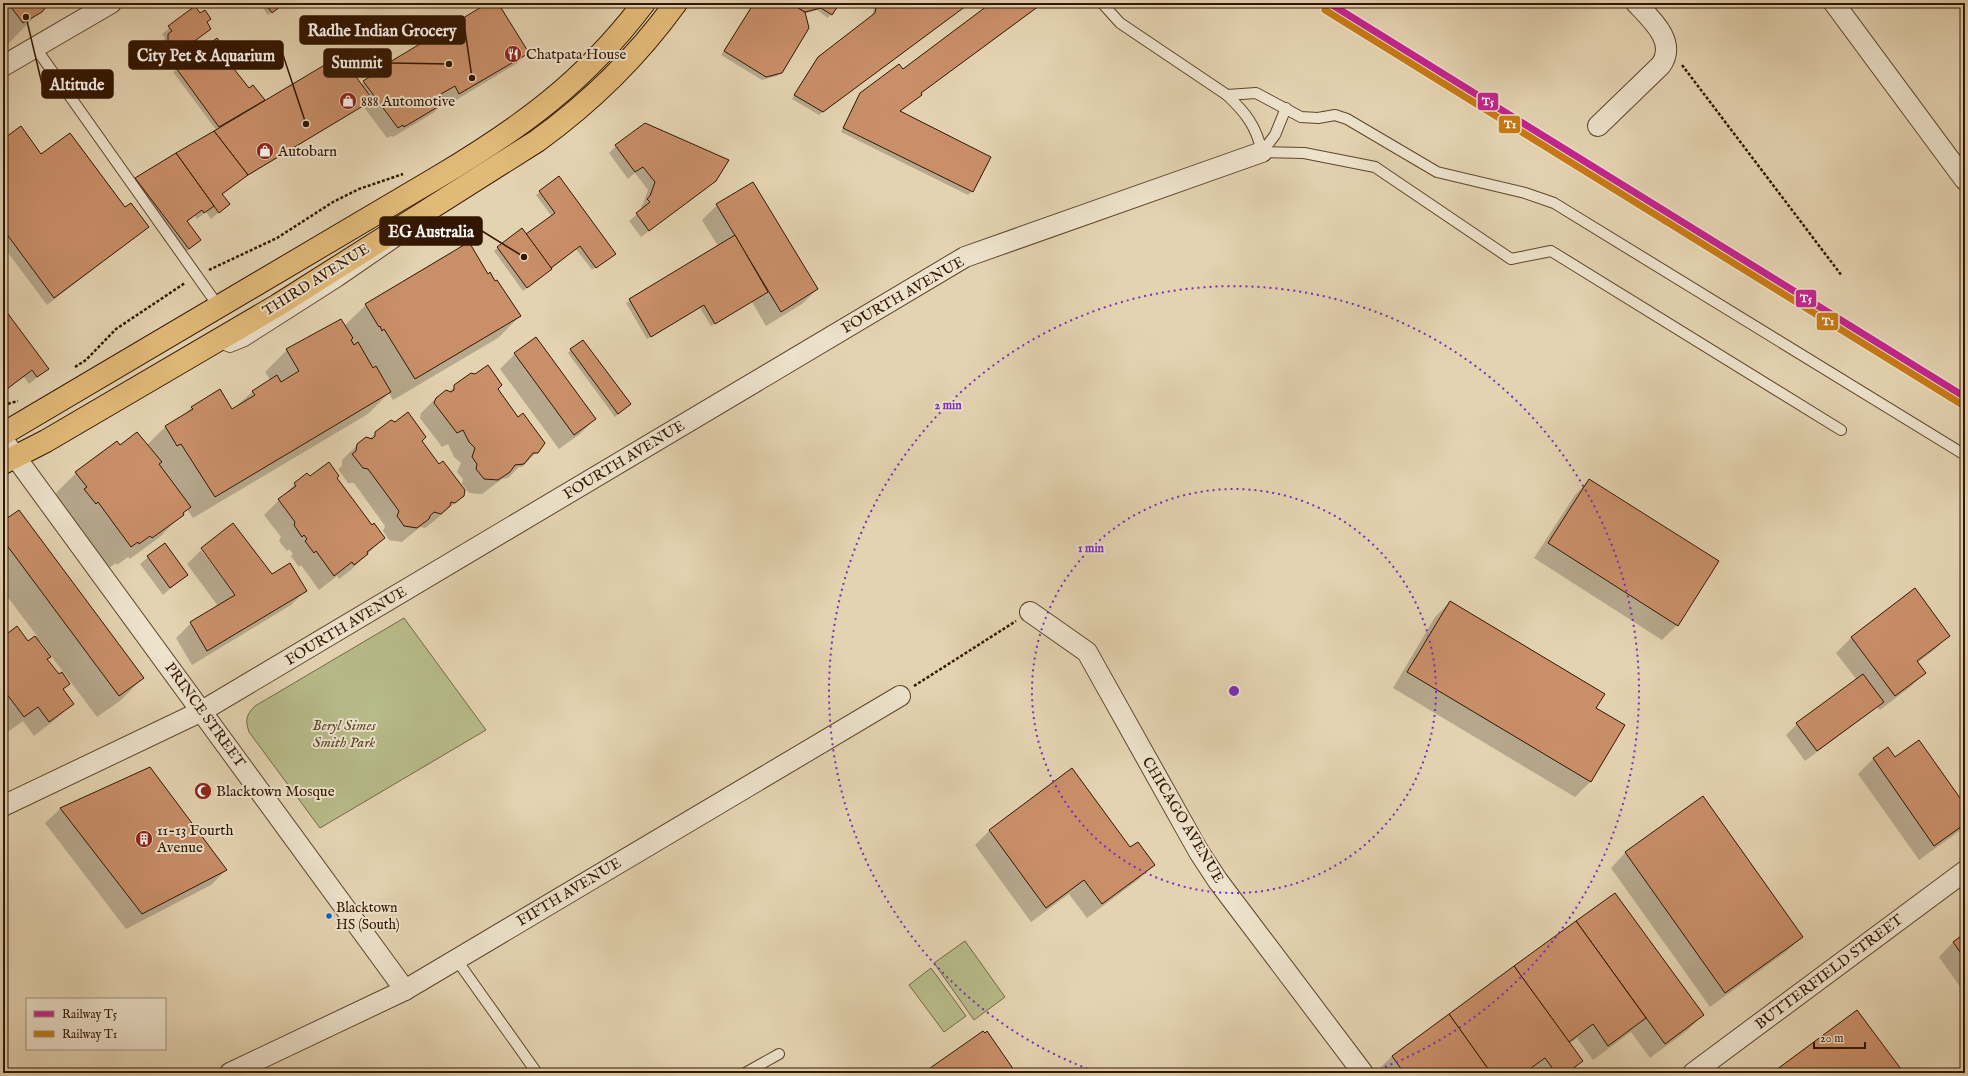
<svg xmlns="http://www.w3.org/2000/svg" width="1968" height="1076" font-family="'IM FELL English',serif">
<rect width="100%" height="100%" fill="#e4d3b1"/>
<filter id="stains"><feTurbulence type="fractalNoise" baseFrequency=".005" numOctaves="4"/><feColorMatrix values="0 0 0 0 .2 0 0 0 0 .09 0 0 0 0 .02 0 0 0 .5 -.17"/></filter>
<radialGradient id="worn" r=".72"><stop offset=".6" stop-color="#630" stop-opacity="0"/><stop offset="1" stop-color="#630" stop-opacity=".3"/></radialGradient>
<!-- green -->
<g fill="#b7bb89" stroke="#746844">
<path d="M404 618 486 730 320 828 249 732C245 720 246 715 255 706Z"/>
<polygon points="965,941 1005,997 974,1020 934,963"/>
<polygon points="931,968 966,1016 944,1032 909,985"/>
</g>
<!-- shadow -->
<g fill="#0003">
<polygon points="3,3 48,3 3,49"/>
<polygon points="259,3 284,3 268,15"/>
<polygon points="490,3 497,3 527,53 516,64 448,105 446,101 433,113 393,137 391,136 387,138 363,106 244,178 222,195 229,204 211,219 206,212 197,219 195,216 187,222 200,240 181,256 129,186 136,179 217,131 173,72 177,69 218,50 249,89 253,86 265,102 346,72 361,85 371,75"/>
<polygon points="754,3 839,3 828,18 817,10 804,14 781,72 777,76 762,80 721,55"/>
<polygon points="877,3 970,3 819,115 792,99 815,61 872,17 874,6"/>
<polygon points="993,3 1043,3 920,93 899,112 972,191 968,195 841,132 857,98 860,94 902,70"/>
<polygon points="195,8 210,28 177,55 174,51 166,53 162,50 161,45 165,38 162,34"/>
<polygon points="4,135 6,138 41,155 125,208 148,227 47,305 3,246"/>
<polygon points="616,146 715,180 707,188 641,237 629,221 643,209 641,207 643,204 648,190 635,173 628,179 609,153"/>
<polygon points="559,177 611,257 592,270 576,249 523,291 494,251 522,229 526,235 552,217 536,195"/>
<polygon points="717,205 817,289 802,304 766,326 752,302 711,326 700,308 647,339 626,303 718,246 702,220"/>
<polygon points="469,243 488,275 520,316 498,338 393,400 389,393 368,414 193,518 187,509 161,536 130,559 128,557 117,565 116,563 109,568 54,495 76,473 120,446 146,446 165,427 182,417 191,408 220,391 232,410 253,391 271,381 265,372 287,350 344,326 366,305"/>
<polygon points="3,309 47,369 29,384 24,377 3,392"/>
<polygon points="571,350 630,404 615,417 568,353"/>
<polygon points="515,354 595,419 580,434 559,449 500,369"/>
<polygon points="455,386 497,389 518,418 537,452 522,467 519,467 508,478 502,479 482,494 469,493 462,484 463,479 457,472 461,463 454,457 448,444 442,447 420,418 421,413 436,398 449,392"/>
<polygon points="376,433 421,441 463,496 434,521 425,528 420,527 402,542 389,540 383,531 385,526 354,483 348,483 338,469 342,466 342,460 357,445 369,439"/>
<polygon points="309,477 336,479 372,526 384,538 352,569 339,579 337,576 319,590 301,565 299,567 291,556 293,554 289,549 287,551 279,541 281,537 264,515 295,484"/>
<polygon points="1589,480 1718,562 1677,625 1662,640 1534,558 1575,495"/>
<polygon points="3,523 143,678 121,700 97,717 40,641 38,642 49,657 46,660 58,676 69,683 62,690 72,704 57,718 34,736 23,721 9,731 3,723 3,638 28,643 37,636 3,591"/>
<polygon points="233,525 271,575 305,591 291,605 192,665 176,638 191,623 218,606 187,564 201,550 238,599 239,598 203,549 201,549"/>
<polygon points="164,544 187,574 163,595 140,564"/>
<polygon points="1915,590 1949,636 1934,650 1917,663 1925,673 1910,687 1880,710 1877,707 1805,761 1786,735 1797,724 1857,680 1836,653 1851,638"/>
<polygon points="1450,602 1595,708 1624,725 1590,782 1575,797 1393,688 1435,617"/>
<polygon points="1888,748 1895,758 1965,807 1965,825 1958,832 1919,860 1858,774 1873,759"/>
<polygon points="149,768 226,870 211,885 126,929 45,823 60,809"/>
<polygon points="1072,770 1130,849 1154,865 1139,879 1087,918 1069,894 1031,922 975,845 989,831"/>
<polygon points="1703,798 1802,937 1787,951 1710,1007 1611,868 1625,853"/>
<polygon points="1615,895 1702,1015 1688,1030 1650,1058 1631,1032 1593,1060 1577,1038 1569,1044 1582,1061 1570,1073 1379,1073 1377,1071 1392,1056"/>
<polygon points="1965,934 1965,994 1939,957 1953,942"/>
</g>
<!-- building -->
<g fill="#c98f69" stroke="#321600">
<polygon points="8,3 49,3 42,12 23,23"/>
<polygon points="265,3 285,3 272,13"/>
<polygon points="488,3 498,3 529,53 459,94 455,86 441,94 446,102 404,127 403,125 398,128 363,81 371,76 370,74"/>
<polygon points="754,3 790,3 805,12 809,28 782,73 766,77 724,51"/>
<polygon points="790,3 840,3 832,15 821,8 805,12"/>
<polygon points="877,3 970,3 823,112 794,95 818,57 875,13"/>
<polygon points="991,3 1043,3 921,93 922,95 900,111 991,157 973,192 843,128 860,93 899,64 903,69"/>
<polygon points="195,6 200,13 205,10 211,19 207,22 211,29 185,48 182,44 177,47 171,45 168,40 168,34 172,31 168,26"/>
<polygon points="217,38 223,46 219,50 249,88 253,85 265,100 219,127 176,68"/>
<polygon points="343,54 352,67 347,72 351,76 354,74 373,100 248,175 214,131"/>
<polygon points="645,123 729,160 716,181 649,231 636,213 650,202 647,199 650,196 655,182 643,167 635,172 615,145"/>
<polygon points="21,126 41,154 70,133 125,207 131,203 149,227 54,298 3,229 3,135 6,137"/>
<polygon points="214,131 248,175 222,194 230,204 219,213 176,153"/>
<polygon points="176,153 214,206 204,213 202,210 187,221 201,240 189,249 135,178"/>
<polygon points="559,176 616,254 596,268 580,246 551,268 526,234 555,213 539,191"/>
<polygon points="753,182 818,289 781,312 716,204"/>
<polygon points="522,228 552,269 527,288 497,247"/>
<polygon points="735,235 768,292 715,324 704,305 651,337 629,299"/>
<polygon points="469,242 488,274 490,272 495,281 497,280 521,316 415,379 384,329 382,331 380,326 379,327 365,304"/>
<polygon points="3,307 49,369 37,377 32,370 3,392"/>
<polygon points="341,319 353,338 351,340 354,345 358,342 373,368 376,366 391,392 215,497 181,444 177,446 165,426 193,409 191,407 220,389 232,409 255,395 252,391 277,375 281,382 299,371 286,349"/>
<polygon points="536,337 596,419 574,435 514,353"/>
<polygon points="583,340 631,404 618,414 570,349"/>
<polygon points="488,365 502,385 498,389 518,417 523,413 545,443 538,453 533,453 524,464 515,465 510,472 498,480 484,479 476,469 477,464 472,457 475,448 469,442 463,430 457,433 434,403 436,398 446,390 451,392 454,390 454,385 471,373 475,374"/>
<polygon points="408,412 426,437 422,441 439,464 443,461 465,490 464,496 455,503 451,502 450,506 441,514 434,512 430,516 429,519 417,528 404,526 397,516 399,511 368,469 363,468 352,454 356,451 357,444 366,437 372,439 375,436 375,432 391,420 395,422"/>
<polygon points="137,432 162,462 159,464 191,507 183,513 184,515 152,538 150,536 139,544 138,542 131,547 98,502 96,504 84,489 87,487 75,472 117,441 120,445"/>
<polygon points="329,462 339,476 337,478 372,525 374,523 385,538 367,552 368,554 354,565 352,562 334,576 316,551 314,553 305,541 307,539 304,535 302,537 294,525 295,522 278,499 296,486 294,483 307,473 310,476"/>
<polygon points="1589,479 1719,561 1678,626 1548,543"/>
<polygon points="19,510 144,678 119,696 3,540 3,521"/>
<polygon points="233,523 272,574 290,563 307,591 207,651 190,622 235,595 201,548"/>
<polygon points="165,543 188,575 170,588 147,556"/>
<polygon points="1915,588 1950,636 1917,661 1926,673 1895,696 1851,637"/>
<polygon points="1450,601 1605,694 1596,708 1625,725 1591,782 1407,672"/>
<polygon points="17,626 28,641 35,636 51,657 47,659 59,674 62,672 70,684 63,689 74,704 49,722 38,707 24,717 3,689 3,637"/>
<polygon points="1863,674 1884,702 1817,751 1796,723"/>
<polygon points="1919,740 1965,805 1965,824 1934,846 1873,758 1888,747 1895,757"/>
<polygon points="150,767 227,870 142,914 60,808"/>
<polygon points="1072,768 1130,847 1138,842 1155,865 1102,904 1084,880 1046,908 989,830"/>
<polygon points="1703,796 1803,937 1725,993 1625,852"/>
<polygon points="1615,893 1704,1015 1665,1044 1576,921"/>
<polygon points="1576,921 1646,1018 1608,1046 1593,1024 1569,1042 1514,966"/>
<polygon points="1965,933 1965,959 1953,942"/>
<polygon points="1514,966 1583,1061 1567,1073 1556,1073 1545,1058 1524,1073 1491,1073 1449,1014"/>
<polygon points="1857,1010 1904,1073 1772,1073"/>
<polygon points="1449,1014 1491,1073 1404,1073 1392,1056"/>
<polygon points="983,1031 985,1033 987,1031 1016,1073 923,1073"/>
</g>
<g fill="none" stroke-linecap="round" stroke-linejoin="round">
<defs>
<g id="service">
<path d="M1102 3 1120 23 1227 95C1246 113 1256 126 1262 152L1275 135 1286 108"/>
<polyline points="35,47 219,307"/>
<polyline points="1227,95 1256,93 1301,117 1318,118 1335,115 1347,119 1437,172 1525,193 1554,203 1965,455"/>
<polyline points="1262,152 1304,153 1375,167 1511,259 1551,251 1841,430"/>
<polyline points="217,342 230,347 245,341 339,281 397,241"/>
<polyline points="456,959 537,1073"/>
<polyline points="745,1073 779,1054"/>
</g>
<g id="minor">
<polyline points="1834,3 1965,180"/>
<polyline points="3,66 111,3"/>
<path d="M1598 126 1661 65C1677 42 1652 20 1636 3"/>
<polyline points="3,440 405,990"/>
<polyline points="1030,612 1087,652 1199,852 1218,881 1363,1073"/>
<polyline points="3,806 202,711 965,257 1262,152"/>
<polyline points="230,1073 405,990 900,696"/>
<polyline points="1693,1073 1965,871"/>
</g>
<g id="primary">
<path d="M3 434 438 177C522 127 584 82 644 3"/>
<path d="M3 463 46 441 278 305 537 141C591 102 637 57 676 3"/>
</g>
</defs>
<!-- service casing -->
<use href="#service" stroke="#5e452c" stroke-width="12"/>
<!-- minor casing -->
<use href="#minor" stroke="#5e452c" stroke-width="22"/>
<!-- primary casing -->
<use href="#primary" stroke="#321600" stroke-width="24"/>
<!-- path -->
<g stroke="#321600" stroke-width="2.5" stroke-dasharray="3 2" stroke-linecap="butt">
<polyline points="1682,65 1842,276"/>
<polyline points="209,270 277,238 333,202 359,189 403,174"/>
<polyline points="75,367 86,360 116,329 185,283"/>
<polyline points="3,405 18,401"/>
<polyline points="914,686 1016,621"/>
</g>
<!-- service -->
<use href="#service" stroke="#ede2cc" stroke-width="10"/>
<!-- minor -->
<use href="#minor" stroke="#ede2cc" stroke-width="20"/>
<!-- primary -->
<use href="#primary" stroke="#e2ba78" stroke-width="22"/>
<defs>
<polyline id="rail-1" points="1329,3 1965,397"/>
<polyline id="rail-2" points="1325,10 1961,404"/>
</defs>
<!-- rail-1 casing -->
<use href="#rail-1" stroke="#ede2cc" stroke-width="10"/>
<!-- rail-2 casing -->
<use href="#rail-2" stroke="#ede2cc" stroke-width="10"/>
<!-- rail-1 -->
<use href="#rail-1" stroke="#c4258f" stroke-width="7"/>
<!-- rail-2 -->
<use href="#rail-2" stroke="#c77b15" stroke-width="7"/>
</g>
<!-- distance rings -->
<g fill="none" stroke="#7b2cbf" stroke-width="2" stroke-dasharray="2 4">
<circle cx="1234" cy="691" r="202"/>
<path d="M1099 1073A405 405 0 1 1 1369 1073"/>
</g>
<!-- icons -->
<defs>
<symbol id="restaurant-disc" viewBox="-11 -11 22 22"><circle r="9.5" fill="#8f2418" stroke="#ede2cc"/><path d="M-5-6h1v4h1v-4h1v4h1v-4h1v5L-1.5 .5V6h-2V.5L-5-1ZM5-6V6H3V1.5H1.5Q1.5-4 5-6Z" fill="#fff"/></symbol>
<symbol id="shop-disc" viewBox="-11 -11 22 22"><circle r="9.5" fill="#8f2418" stroke="#ede2cc"/><path d="M-5-2.5h2.3a2.7 3.5 0 0 1 5.4 0H5L5.5 6h-11ZM-1.5-2.5h3a1.5 2.3 0 0 0-3 0Z" fill="#fff"/></symbol>
<symbol id="mosque-disc" viewBox="-11 -11 22 22"><circle r="9.5" fill="#8f2418" stroke="#ede2cc"/><path d="M3.5-4.9A6 6 0 1 0 3.5 4.9A5 5 0 1 1 3.5-4.9Z" fill="#fff"/></symbol>
<symbol id="building-disc" viewBox="-11 -11 22 22"><circle r="9.5" fill="#8f2418" stroke="#ede2cc"/><path d="M-4-6H4V6H1V3H-1V6H-4ZM-2.5-4.3h1.7v1.8h-1.7ZM.8-4.3h1.7v1.8H.8ZM-2.5-1h1.7V.8h-1.7ZM.8-1h1.7V.8H.8Z" fill="#fff"/></symbol>
</defs>
<g fill-rule="evenodd">
<use href="#restaurant-disc" x="503" y="44" width="20" height="20"/>
<use href="#shop-disc" x="338" y="91" width="20" height="20"/>
<use href="#shop-disc" x="255" y="141" width="20" height="20"/>
<use href="#mosque-disc" x="193" y="781" width="20" height="20"/>
<use href="#building-disc" x="134" y="829" width="20" height="20"/>
</g>
<!-- markers -->
<circle fill="#0065bd" stroke="#ede2cc" stroke-width="1.5" cx="329" cy="916" r="3.5"/>
<g text-anchor="middle" dominant-baseline="central" stroke-width="4" stroke-linejoin="round" paint-order="stroke">
<!-- bus labels -->
<g font-size="14" fill="#321600" stroke="#ede2cc" text-anchor="start">
<text x="336" y="908">Blacktown<tspan x="336" dy="17">HS (South)</tspan></text>
</g>
<!-- poi labels -->
<g font-size="15" fill="#321600" stroke="#ede2cc" text-anchor="start">
<text x="526" y="54">Chatpata House</text>
<text x="361" y="101">888 Automotive</text>
<text x="278" y="151">Autobarn</text>
<text x="216" y="791">Blacktown Mosque</text>
<text x="157" y="830">11-13 Fourth<tspan x="157" dy="17">Avenue</tspan></text>
</g>
<!-- street labels -->
<g font-size="15" fill="#321600" stroke="#ede2cc">
<text transform="translate(316 280) rotate(-32)">THIRD AVENUE</text>
<text transform="translate(903 295) rotate(-30)">FOURTH AVENUE</text>
<text transform="translate(624 460) rotate(-31)">FOURTH AVENUE</text>
<text transform="translate(346 626) rotate(-31)">FOURTH AVENUE</text>
<text transform="translate(205 715) rotate(54)">PRINCE STREET</text>
<text transform="translate(1183 820) rotate(59)">CHICAGO AVENUE</text>
<text transform="translate(569 892) rotate(-31)">FIFTH AVENUE</text>
<text transform="translate(1829 972) rotate(-37)">BUTTERFIELD STREET</text>
</g>
<!-- park labels -->
<g font-size="15" font-style="italic" fill="#5a4829" stroke="#ede2cc">
<text x="344" y="725">Beryl Simes<tspan x="344" dy="17">Smith Park</tspan></text>
</g>
</g>
<circle cx="1234" cy="691" r="6" fill="#7b2cbf" stroke="#ede2cc" stroke-width="2"/>
<g font-size="12" text-anchor="middle" font-weight="bold" fill="#7b2cbf" stroke="#ede2cc" stroke-width="4" stroke-linejoin="round" paint-order="stroke">
<text x="948" y="409">2 min</text>
<text x="1091" y="552">1 min</text>
</g>
<!-- callouts -->
<path fill="none" stroke="#321600" stroke-width="1.5" d="M472 78L465 30M306 124L283 55M449 64L391 63M26 17L42 84M524 257L482 231"/>
<g fill="#321600" stroke="#ede2cc" stroke-width="1.5">
<circle cx="472" cy="78" r="4"/>
<circle cx="306" cy="124" r="4"/>
<circle cx="449" cy="64" r="4"/>
<circle cx="26" cy="17" r="4"/>
<circle cx="524" cy="257" r="4"/>
</g>
<g fill="#321600" stroke="#321600" stroke-width="1.5">
<rect x="300" y="16" width="165" height="28" rx="4"/>
<rect x="129" y="41" width="154" height="28" rx="4"/>
<rect x="324" y="49" width="67" height="28" rx="4"/>
<rect x="42" y="70" width="71" height="28" rx="4"/>
<rect x="380" y="217" width="102" height="28" rx="4"/>
</g>
<g font-size="16" text-anchor="middle" font-weight="bold" fill="#fff">
<text x="382" y="36">Radhe Indian Grocery</text>
<text x="206" y="61">City Pet &amp; Aquarium</text>
<text x="357" y="68">Summit</text>
<text x="77" y="90">Altitude</text>
<text x="431" y="237">EG Australia</text>
</g>
<g stroke="#ede2cc" stroke-width="1.5">
<rect x="1477" y="92" width="22" height="19" rx="4" fill="#c4258f"/>
<rect x="1498" y="115" width="23" height="19" rx="4" fill="#c77b15"/>
<rect x="1795" y="289" width="22" height="19" rx="4" fill="#c4258f"/>
<rect x="1816" y="312" width="23" height="19" rx="4" fill="#c77b15"/>
</g>
<g font-size="11" text-anchor="middle" font-weight="bold" fill="#fff">
<text x="1488" y="105">T5</text>
<text x="1510" y="128">T1</text>
<text x="1806" y="302">T5</text>
<text x="1828" y="325">T1</text>
</g>
<!-- margin -->
<rect width="1968" height="1076" fill="none" stroke="#e4d3b1" stroke-width="16"/>
<rect x="4" y="4" width="1960" height="1068" fill="none" stroke="#321600" stroke-width="2"/>
<rect x="8" y="8" width="1952" height="1060" fill="none" stroke="#321600"/>
<!-- legend -->
<rect x="26" y="998" width="140" height="52" fill="#ede2cc" stroke="#a2907a"/>
<rect x="34" y="1011" width="20" height="6" fill="#c4258f" stroke="#a2907a"/>
<text x="62" y="1018" font-size="12" fill="#321600">Railway T5</text>
<rect x="34" y="1031" width="20" height="6" fill="#c77b15" stroke="#a2907a"/>
<text x="62" y="1038" font-size="12" fill="#321600">Railway T1</text>
<!-- scale -->
<path d="M1814 1042v6h51v-6" fill="none" stroke="#321600" stroke-width="2"/>
<text x="1820" y="1042" font-size="12" fill="#321600" stroke="#ede2cc" stroke-width="3" paint-order="stroke">20 m</text>
<rect width="100%" height="100%" filter="url(#stains)"/>
<rect width="100%" height="100%" fill="url(#worn)"/>
</svg>
